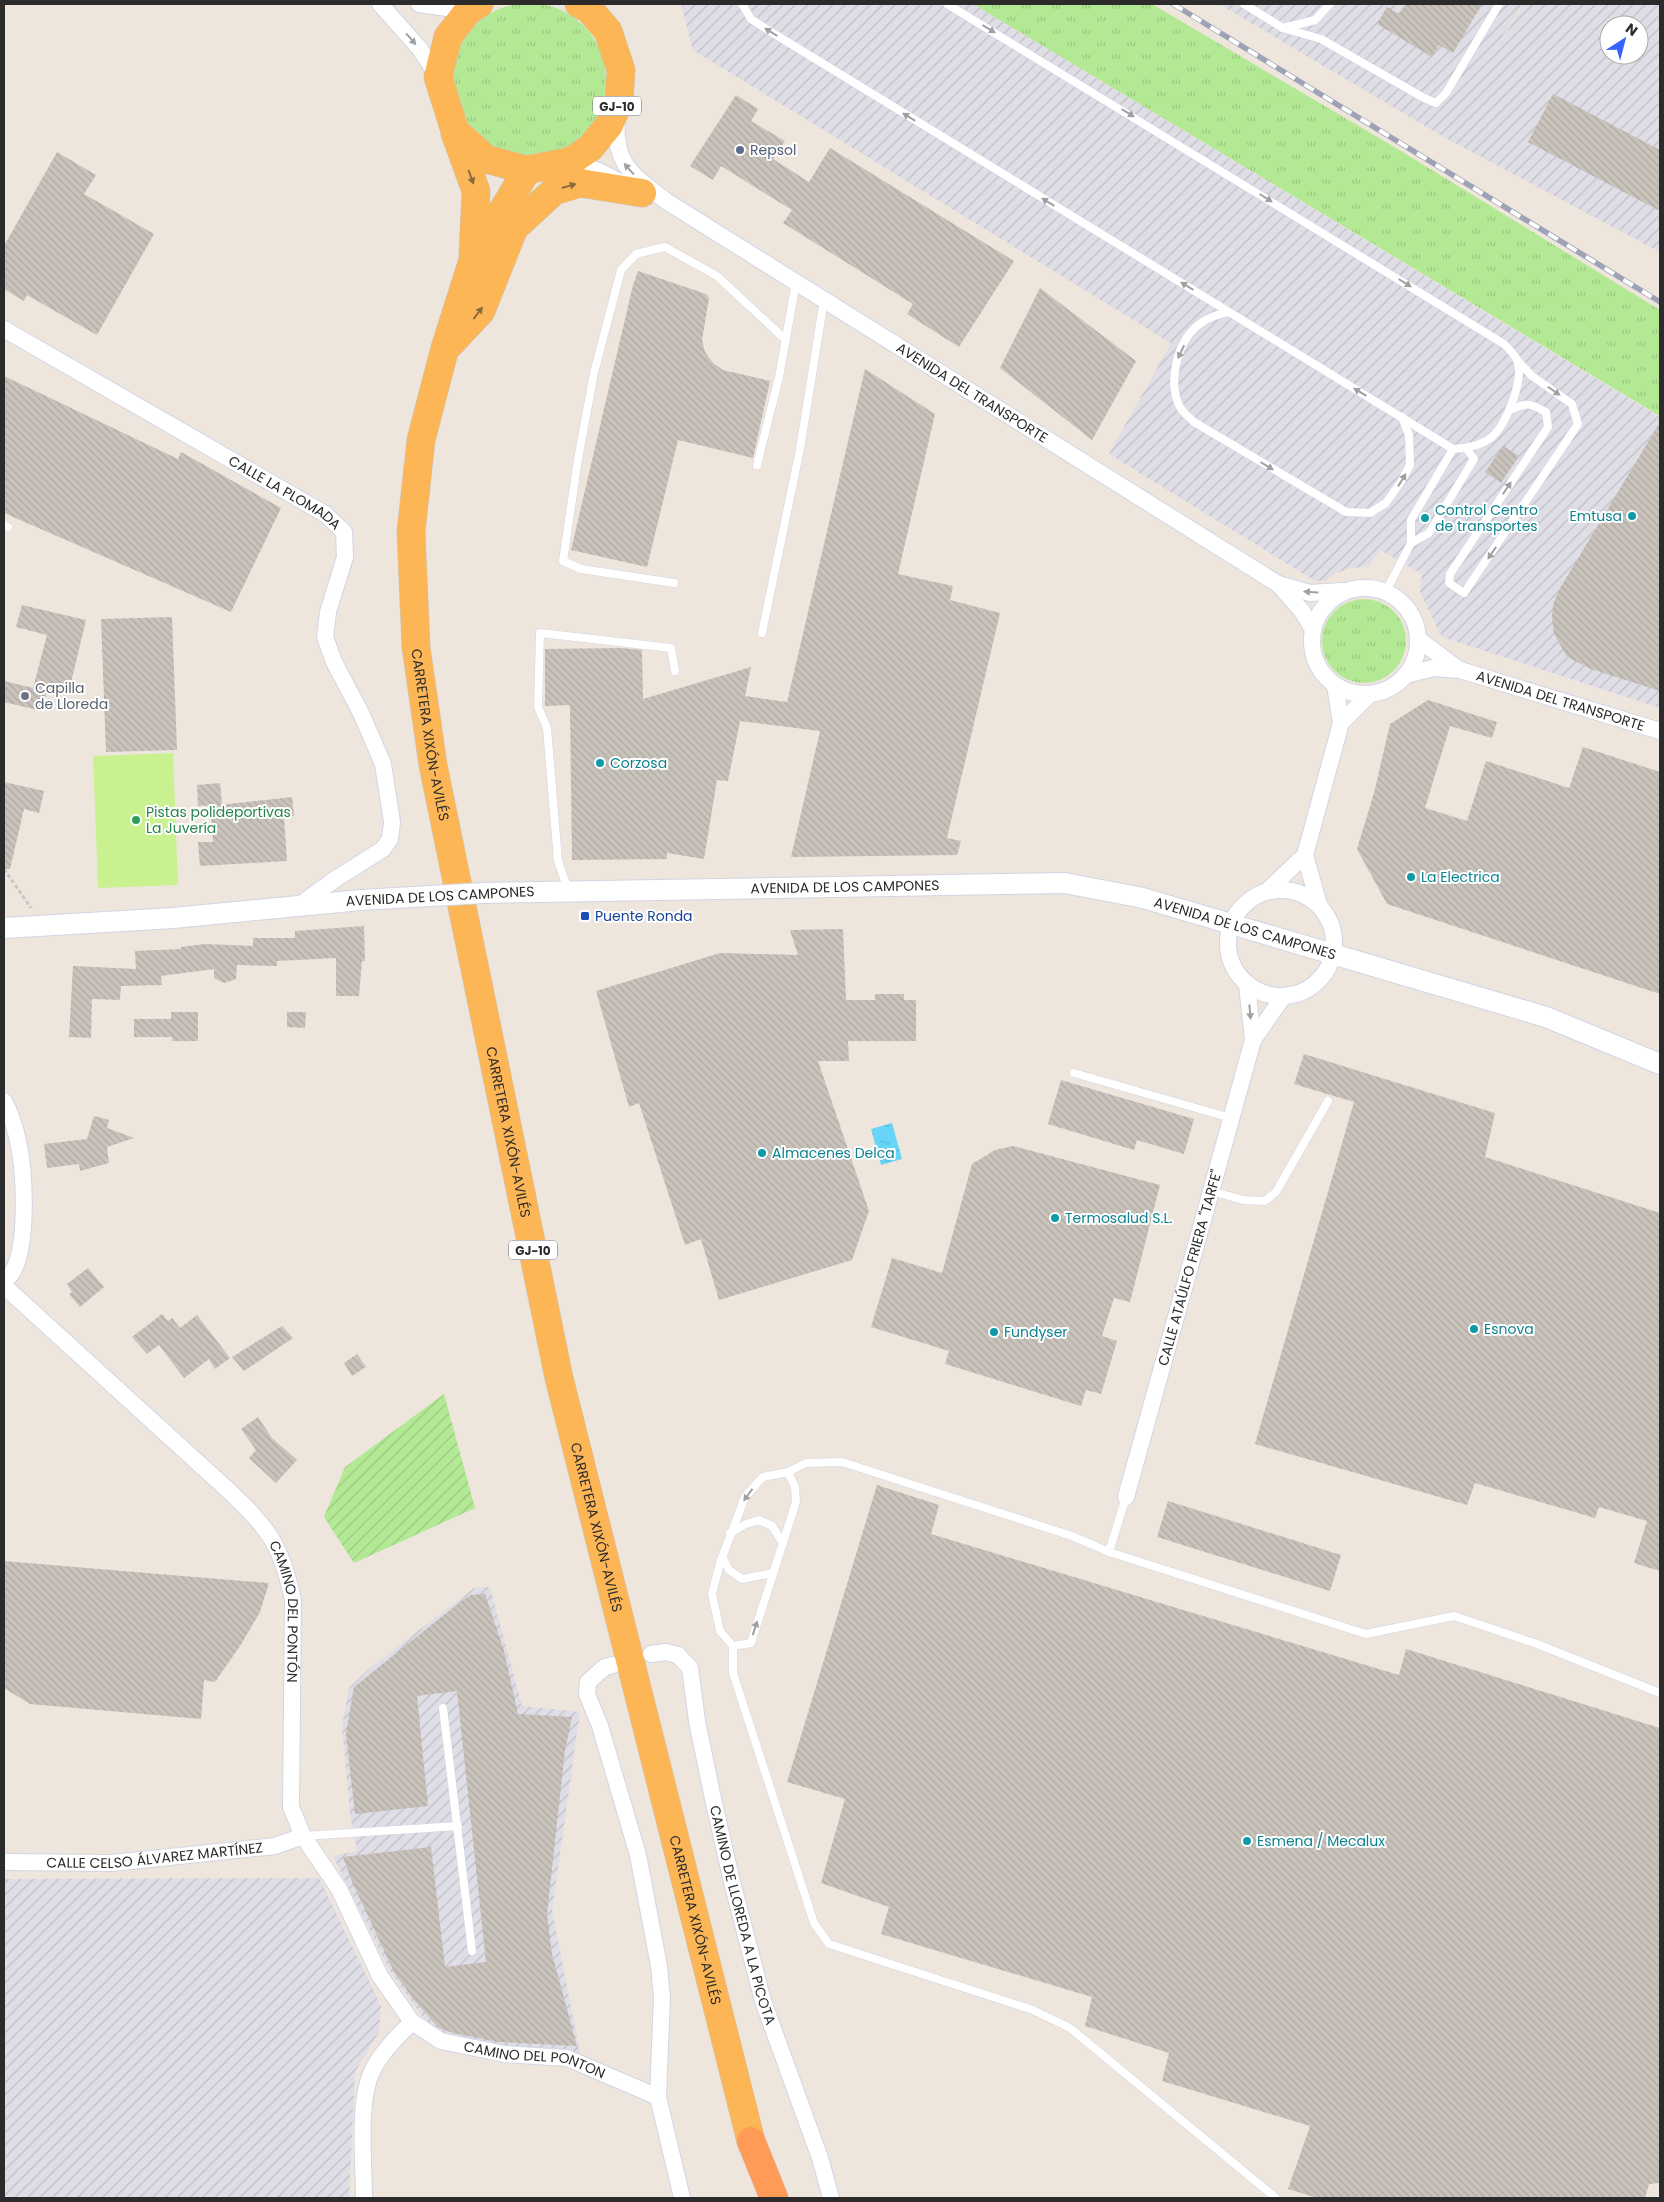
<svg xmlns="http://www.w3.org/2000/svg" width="1664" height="2202" font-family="Poppins,sans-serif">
<defs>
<pattern id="industrial-furrows" width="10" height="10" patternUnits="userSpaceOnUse" patternTransform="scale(1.25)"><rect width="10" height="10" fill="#dfdde6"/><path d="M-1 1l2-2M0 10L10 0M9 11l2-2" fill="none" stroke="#c0bec5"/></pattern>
<pattern id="grass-tufts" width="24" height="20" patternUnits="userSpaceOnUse" patternTransform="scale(1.25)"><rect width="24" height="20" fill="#b3e994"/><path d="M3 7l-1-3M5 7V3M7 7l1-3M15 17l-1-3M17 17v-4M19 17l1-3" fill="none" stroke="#9ac880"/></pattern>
<pattern id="garden-furrows" width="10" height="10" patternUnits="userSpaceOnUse" patternTransform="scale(1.25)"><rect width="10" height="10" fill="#b3e994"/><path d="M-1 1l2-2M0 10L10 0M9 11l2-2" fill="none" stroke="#9ac880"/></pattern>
<pattern id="water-ripples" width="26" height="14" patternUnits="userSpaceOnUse" patternTransform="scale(1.25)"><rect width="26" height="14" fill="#67d5f8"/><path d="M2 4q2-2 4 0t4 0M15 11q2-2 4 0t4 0" fill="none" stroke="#5ab7d5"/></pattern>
<pattern id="building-back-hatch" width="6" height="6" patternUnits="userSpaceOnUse" patternTransform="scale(1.25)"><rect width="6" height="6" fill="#c9c3bc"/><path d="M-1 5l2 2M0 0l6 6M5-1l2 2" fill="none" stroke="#ada8a2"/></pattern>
</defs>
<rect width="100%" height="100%" fill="#eee6dc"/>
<!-- industrial -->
<g fill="url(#industrial-furrows)" fill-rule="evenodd">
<polygon points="681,4 973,4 1660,417 1660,708 1442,637 1420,592 1422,574 1380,550 1368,567 1350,568 1336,573 1325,581 1315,581 1109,454 1171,343 693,50"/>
<path d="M1219 4H1522L1476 81 1524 4H1660V252L1442 136ZM1609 25H1639V55H1609Z"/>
<polygon points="490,1587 522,1706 580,1712 552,1910 580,2053 490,2049 444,2036 422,2016 390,1971 333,1856 357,1851 350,1814 342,1726 349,1688 370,1668 474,1588"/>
<polygon points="319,1878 381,2006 379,2032 355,2072 349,2198 4,2198 4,1879"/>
</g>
<!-- grass -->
<g fill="url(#grass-tufts)">
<circle cx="529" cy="80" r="77"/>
<polygon points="973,4 1152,4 1396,148 1660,310 1660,416"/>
<circle cx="1364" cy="641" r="42"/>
</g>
<!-- garden -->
<polygon fill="url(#garden-furrows)" points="444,1394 475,1508 354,1563 324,1517 345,1467"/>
<!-- pitch -->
<polygon fill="#caf18f" points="173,753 178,885 98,888 93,756"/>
<!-- water -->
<polygon fill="url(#water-ripples)" points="892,1123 902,1159 881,1165 871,1129"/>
<!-- building -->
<g fill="url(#building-back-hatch)">
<polygon points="1406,4 1482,4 1453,53 1439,45 1432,57 1377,24 1387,7 1399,14"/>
<polygon points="1553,94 1660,150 1660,211 1528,142"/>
<polygon points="736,95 758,109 751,121 785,141 773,159 809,182 830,148 1014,261 959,347 907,314 913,304 783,223 792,210 721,166 713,180 690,166"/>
<polygon points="57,152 96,175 84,194 154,234 97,335 27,295 24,301 4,289 4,246"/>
<polygon points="638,271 706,294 709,298 702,340 705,352 713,363 723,370 770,381 753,458 678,440 647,567 571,550 633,285"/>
<polygon points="1040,288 1136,361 1092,440 1000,368"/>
<polygon points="865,369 935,414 898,574 953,586 950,600 1000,613 947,838 961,841 957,855 791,857 820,731 740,721 728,781 717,780 704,859 667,853 667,859 572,860 570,705 545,706 545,649 621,648 642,650 643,699 751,667 745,696 787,702"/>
<polygon points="4,376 178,459 181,452 281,508 231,612 4,513"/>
<polygon points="1660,422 1660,691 1591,669 1575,661 1567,656 1559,643 1554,634 1552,618 1553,605 1559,590"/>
<polygon points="1503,446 1519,456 1501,483 1485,472"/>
<polygon points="22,605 86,620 68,695 37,689 47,691 42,711 4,702 4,681 33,688 47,635 16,627"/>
<polygon points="172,617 177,750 106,752 101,619"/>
<polygon points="1428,700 1497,722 1492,738 1450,726 1425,808 1467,821 1486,761 1569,788 1583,747 1660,772 1660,994 1387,904 1357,849 1374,793 1390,724"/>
<polygon points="4,782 44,791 39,813 24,809 10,869 4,869"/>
<polygon points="220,783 222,805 198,806 197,785"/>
<polygon points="292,797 294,816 284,817 287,861 200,866 198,842 213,842 210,806"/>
<polygon points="364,926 365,961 362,961 359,996 336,996 336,958 277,961 277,966 237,965 236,979 224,983 214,978 214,969 161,976 162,985 121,986 120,1000 92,999 91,1038 69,1037 73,966 136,969 135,951 181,949 181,947 205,944 253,946 253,938 295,938 295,931"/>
<polygon points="843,929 846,1000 875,1000 875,994 904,994 904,1000 916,1000 916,1041 848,1041 849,1061 818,1061 869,1211 852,1260 719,1300 701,1239 685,1245 639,1103 629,1107 596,991 720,953 798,955 790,930"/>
<polygon points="171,1012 198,1012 198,1041 172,1041 172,1037 134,1037 134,1019 171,1019"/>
<polygon points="287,1012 306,1012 305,1028 287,1027"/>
<polygon points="1304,1054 1495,1113 1485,1157 1660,1213 1660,1571 1634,1563 1647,1521 1599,1507 1595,1518 1475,1483 1467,1505 1255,1444 1354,1102 1294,1084"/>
<polygon points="1061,1080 1194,1119 1184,1154 1137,1140 1134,1150 1048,1124"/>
<polygon points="94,1116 109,1120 107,1128 134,1138 107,1147 109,1163 80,1171 79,1164 47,1168 44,1144 87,1139"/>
<polygon points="1013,1146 1160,1185 1130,1302 1114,1298 1102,1336 1117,1341 1101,1394 1086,1390 1081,1406 945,1364 949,1351 871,1327 892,1258 942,1273 972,1164 995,1150"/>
<polygon points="88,1268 104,1287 80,1307 69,1294 72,1292 67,1284"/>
<polygon points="162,1314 168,1321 172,1318 180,1328 197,1315 230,1358 215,1369 209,1359 184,1378 159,1345 147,1354 132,1337"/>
<polygon points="282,1326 293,1338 244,1371 232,1357"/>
<polygon points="357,1354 366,1367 352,1376 344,1363"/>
<polygon points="258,1417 272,1438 297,1460 276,1483 249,1458 256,1450 241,1429"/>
<polygon points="877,1485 939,1505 931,1534 1399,1675 1406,1649 1660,1728 1660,2183 1649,2184 1645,2198 1317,2198 1288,2189 1310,2126 1162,2081 1169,2053 1085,2026 1092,1997 881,1934 889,1907 821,1883 845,1799 787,1782"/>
<polygon points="1168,1501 1341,1555 1330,1591 1157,1537"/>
<polygon points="4,1561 170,1575 269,1583 260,1612 240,1646 215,1682 204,1680 201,1719 30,1704 4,1688"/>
<polygon points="485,1594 504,1651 518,1714 572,1717 565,1750 547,1914 552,1954 577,2046 498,2042 453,2033 439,2028 414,2000 394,1972 353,1884 343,1857 431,1847 445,1967 486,1962 457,1691 417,1696 428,1806 355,1814 346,1733 354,1687 455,1606 471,1595"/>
</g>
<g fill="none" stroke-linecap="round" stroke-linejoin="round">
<defs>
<g id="service">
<path d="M742 4 751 19 768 30 1453 449C1466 449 1483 445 1493 436 1507 423 1526 376 1516 358 1513 353 1508 348 1504 344L947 4"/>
<polyline points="1244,4 1283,28 1315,20 1330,4"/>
<polyline points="1283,28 1321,39 1424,98 1436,103 1446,93 1499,4"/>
<path d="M1228 312C1217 315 1206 318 1197 326 1177 343 1168 381 1179 405 1181 411 1189 417 1194 422L1346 512 1370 513 1386 503 1402 480 1410 465 1409 435 1402 417"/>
<path d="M1510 410C1527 402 1530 403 1546 412L1548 427 1450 574 1449 583 1464 593 1578 424 1572 404 1532 376 1517 360"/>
<polyline points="757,465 779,377 796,282"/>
<polyline points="4,525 8,527"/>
<polyline points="1411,543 1411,520 1453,449"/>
<polyline points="674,583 581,569 563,561 578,459 594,373 621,270 636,254 665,247 717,276 786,340"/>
<polyline points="1386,591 1411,543 1429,533 1474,459 1467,449"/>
<polyline points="762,633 800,449 824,300"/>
<polyline points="568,890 558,861 547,728 538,707 540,633 671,648 675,671"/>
<polyline points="1074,1073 1231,1118"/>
<polyline points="1211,1191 1243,1200 1265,1201 1276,1192 1328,1101"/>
<polyline points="788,1472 795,1487 796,1502 751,1643 733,1646 720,1631 712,1594 720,1563 745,1497 763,1477 788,1472 806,1463 842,1462 1072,1536 1109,1552 1366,1634 1454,1616 1537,1644 1660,1693"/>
<polyline points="730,1533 746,1524 759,1520 772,1526 783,1543"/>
<polyline points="1109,1552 1126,1497"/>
<polyline points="722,1557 729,1570 742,1579 773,1573"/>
<polyline points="733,1646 733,1673 814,1923 829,1944 1033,2010 1070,2028 1276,2198"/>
<polyline points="443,1708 472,1951"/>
<polyline points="303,1836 458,1826"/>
</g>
<g id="minor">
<polyline points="380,4 420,49 438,77"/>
<polyline points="419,4 468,11"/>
<path id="s1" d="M617 117C613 165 632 174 666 201L1278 584 1302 611 1312 628"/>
<polyline points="571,161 601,172 622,183"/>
<path id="s2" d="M4 329 325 514 344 532 345 557 328 612 325 637 334 662 361 713 383 764 392 822 390 839 383 849 334 880 301 904"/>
<polyline points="1278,584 1310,593 1342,591"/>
<circle cx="1365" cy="641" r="53"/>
<polyline points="1418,639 1458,669"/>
<path id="s3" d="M1406 675 1433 668 1460 670 1660 731"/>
<polyline points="1341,723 1370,694"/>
<circle cx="1281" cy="943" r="53"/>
<polyline points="1267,891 1305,855"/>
<polyline points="1319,905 1305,855 1341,723 1335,685"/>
<polyline points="1247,985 1253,1040"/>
<path d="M4 1101C11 1114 15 1127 18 1141 25 1171 28 1245 13 1271 11 1275 7 1279 4 1283"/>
<path id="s4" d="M4 1286 228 1490C269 1529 281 1544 293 1600L291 1807 303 1836 339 1889 380 1976 412 2022 441 2041 504 2054 567 2058 658 2097"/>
<path id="s5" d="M1126 1497 1253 1040 1283 997"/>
<path id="s6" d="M651 1654 666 1652 678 1655 690 1668 697 1721 712 1794 731 1878 763 2001 820 2158 831 2198"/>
<polyline points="613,1665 605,1667 588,1682 587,1694 600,1726 638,1855 659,1966 662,1998 658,2097 682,2198"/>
<path id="s7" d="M4 1862 112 1863 275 1846 303 1836"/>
<path d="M364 2198C364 2163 358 2108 370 2076 378 2055 397 2037 412 2022"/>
</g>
<g id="tertiary">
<path id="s8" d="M483 893 1065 883 1143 898 1546 1017 1660 1064"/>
<polyline points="4,928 173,918 361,900"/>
</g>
<g id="trunk">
<polyline points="479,4 468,11 448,37 438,77 455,131 486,159 527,170 571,161 590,148 609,125 619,102 621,70 608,31 589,9 579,4"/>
<polyline points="455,133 476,191 473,256"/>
<path id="s9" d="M527 170 473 260 445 348 421 440 411 532 416 647 433 765 559 1378 751 2141"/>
<polyline points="450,344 481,311 514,228 554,191 580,183 642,193"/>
</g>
<polyline id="motorway" points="751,2141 774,2198"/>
</defs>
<!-- service casing -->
<use href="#service" stroke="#d1d5e5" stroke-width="9"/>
<!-- minor casing -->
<use href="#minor" stroke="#d1d5e5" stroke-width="18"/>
<!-- tertiary casing -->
<use href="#tertiary" stroke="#d1d5e5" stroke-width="22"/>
<!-- trunk casing -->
<use href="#trunk" stroke="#c8c8c8" stroke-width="29"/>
<!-- motorway casing -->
<use href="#motorway" stroke="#c8c8c8" stroke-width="29"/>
<!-- path -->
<polyline stroke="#c8c8c8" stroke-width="3" stroke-dasharray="4 2.5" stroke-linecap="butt" points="4,869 31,908"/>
<!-- service -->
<use href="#service" stroke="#fff" stroke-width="8"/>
<!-- minor -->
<use href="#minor" stroke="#fff" stroke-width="16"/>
<!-- tertiary -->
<use href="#tertiary" stroke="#fff" stroke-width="20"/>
<!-- trunk -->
<use href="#trunk" stroke="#fdb655" stroke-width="28"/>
<!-- motorway -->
<use href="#motorway" stroke="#ff9b56" stroke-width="28"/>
<defs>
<polyline id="rail" points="1173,4 1660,302"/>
</defs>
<!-- rail casing -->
<use href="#rail" stroke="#9ea2b7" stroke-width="5.5"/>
<!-- rail -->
<use href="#rail" stroke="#fff" stroke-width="4" stroke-dasharray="11" stroke-linecap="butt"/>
<defs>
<polyline id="tertiary-bridge" points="361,900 483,893"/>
</defs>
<!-- tertiary-bridge casing -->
<use href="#tertiary-bridge" stroke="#d1d5e5" stroke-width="22" stroke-linecap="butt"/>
<!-- tertiary-bridge -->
<use href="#tertiary-bridge" stroke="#fff" stroke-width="20"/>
</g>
<!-- one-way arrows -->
<defs><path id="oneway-solid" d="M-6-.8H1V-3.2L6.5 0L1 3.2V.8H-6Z" transform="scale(1.25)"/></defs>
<g fill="#a0a0a0">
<use href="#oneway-solid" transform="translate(989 29) rotate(31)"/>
<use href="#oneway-solid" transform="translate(771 32) rotate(-148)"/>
<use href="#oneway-solid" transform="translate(411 39) rotate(49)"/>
<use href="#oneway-solid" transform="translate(1128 113) rotate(31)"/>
<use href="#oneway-solid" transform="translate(909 117) rotate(-149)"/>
<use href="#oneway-solid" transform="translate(629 169) rotate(-131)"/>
<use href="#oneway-solid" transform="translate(1266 198) rotate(32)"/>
<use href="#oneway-solid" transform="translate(1048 202) rotate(-149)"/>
<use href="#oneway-solid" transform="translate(1405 283) rotate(32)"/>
<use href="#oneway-solid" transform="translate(1187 286) rotate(-149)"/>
<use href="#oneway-solid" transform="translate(1181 352) rotate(115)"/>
<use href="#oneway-solid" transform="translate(1554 391) rotate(35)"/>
<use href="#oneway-solid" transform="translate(1360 392) rotate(-149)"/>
<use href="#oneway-solid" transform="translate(1267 466) rotate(31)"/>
<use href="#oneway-solid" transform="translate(1402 480) rotate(-58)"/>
<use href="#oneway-solid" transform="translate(1507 488) rotate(-56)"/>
<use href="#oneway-solid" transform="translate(1492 553) rotate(124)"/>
<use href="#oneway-solid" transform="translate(1311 592) rotate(-176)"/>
<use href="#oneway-solid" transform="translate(1250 1012) rotate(85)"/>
<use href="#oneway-solid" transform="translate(748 1495) rotate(126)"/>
<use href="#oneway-solid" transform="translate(755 1628) rotate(-72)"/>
</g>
<g fill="#8a6a3e">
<use href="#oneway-solid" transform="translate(471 177) rotate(70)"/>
<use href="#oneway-solid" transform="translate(569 186) rotate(-16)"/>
<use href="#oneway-solid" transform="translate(478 313) rotate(-53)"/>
</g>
<!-- markers -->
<circle fill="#5c6f8a" stroke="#fff" stroke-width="2" cx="740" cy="150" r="5"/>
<g fill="#0f9aa8" stroke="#fff" stroke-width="2">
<circle cx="1632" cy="516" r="5"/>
<circle cx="1425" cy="518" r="5"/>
<circle cx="600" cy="763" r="5"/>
<circle cx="1411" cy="877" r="5"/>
<circle cx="762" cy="1153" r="5"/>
<circle cx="1055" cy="1218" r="5"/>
<circle cx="1474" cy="1329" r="5"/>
<circle cx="994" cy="1332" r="5"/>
<circle cx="1247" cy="1841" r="5"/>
</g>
<circle fill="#6b7280" stroke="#fff" stroke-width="2" cx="25" cy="696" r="5"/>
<circle fill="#2e9e5b" stroke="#fff" stroke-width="2" cx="136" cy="820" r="5"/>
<rect fill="#1a4fb4" stroke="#fff" stroke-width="2" x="580" y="911" width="10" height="10" rx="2.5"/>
<g text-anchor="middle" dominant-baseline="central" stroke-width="4" stroke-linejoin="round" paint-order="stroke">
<!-- shield labels -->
<g fill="#fff" stroke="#6b6b6b" stroke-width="1">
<rect x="593" y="96.5" width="48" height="19" rx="4"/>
<rect x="509" y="1240.5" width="48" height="19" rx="4"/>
</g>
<g font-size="12" font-weight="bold" fill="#2b2b2b">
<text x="617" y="106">GJ-10</text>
<text x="533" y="1250">GJ-10</text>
</g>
<!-- service labels -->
<g font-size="14" fill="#4e5e75" stroke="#fff" text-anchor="start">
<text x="750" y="150">Repsol</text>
</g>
<!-- street labels -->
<g font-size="14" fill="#2b2b2b" stroke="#fff">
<text stroke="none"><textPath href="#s1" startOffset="465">AVENIDA DEL TRANSPORTE</textPath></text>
<text stroke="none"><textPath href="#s2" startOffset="325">CALLE LA PLOMADA</textPath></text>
<text stroke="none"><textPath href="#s3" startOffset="160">AVENIDA DEL TRANSPORTE</textPath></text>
<text stroke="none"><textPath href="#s9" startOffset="589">CARRETERA XIXÓN-AVILÉS</textPath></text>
<text stroke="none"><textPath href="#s8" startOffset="362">AVENIDA DE LOS CAMPONES</textPath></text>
<text transform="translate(440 896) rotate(-3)">AVENIDA DE LOS CAMPONES</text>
<text stroke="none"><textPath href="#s8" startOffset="768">AVENIDA DE LOS CAMPONES</textPath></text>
<text stroke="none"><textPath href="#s9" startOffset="994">CARRETERA XIXÓN-AVILÉS</textPath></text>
<text stroke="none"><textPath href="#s5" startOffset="238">CALLE ATAÚLFO FRIERA "TARFE"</textPath></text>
<text stroke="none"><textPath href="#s9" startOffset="1399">CARRETERA XIXÓN-AVILÉS</textPath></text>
<text stroke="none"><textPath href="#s4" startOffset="444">CAMINO DEL PONTÓN</textPath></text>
<text stroke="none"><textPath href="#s7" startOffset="151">CALLE CELSO ÁLVAREZ MARTÍNEZ</textPath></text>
<text stroke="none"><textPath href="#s6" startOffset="298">CAMINO DE LLOREDA A LA PICOTA</textPath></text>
<text stroke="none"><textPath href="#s9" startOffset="1804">CARRETERA XIXÓN-AVILÉS</textPath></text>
<text stroke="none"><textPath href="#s4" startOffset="1019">CAMINO DEL PONTON</textPath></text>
</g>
<!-- culture labels -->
<g font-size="14" fill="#0d838f" stroke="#fff" text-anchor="start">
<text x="1435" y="510">Control Centro<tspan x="1435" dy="16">de transportes</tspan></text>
<text x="1622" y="516" text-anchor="end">Emtusa</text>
<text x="610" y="763">Corzosa</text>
<text x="1421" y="877">La Electrica</text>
<text x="772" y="1153">Almacenes Delca</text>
<text x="1065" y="1218">Termosalud S.L.</text>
<text x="1484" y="1329">Esnova</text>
<text x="1004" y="1332">Fundyser</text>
<text x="1257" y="1841">Esmena / Mecalux</text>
</g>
<!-- worship labels -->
<g font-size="14" fill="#5b616d" stroke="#fff" text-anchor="start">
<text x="35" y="688">Capilla<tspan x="35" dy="16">de Lloreda</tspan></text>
</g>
<!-- leisure labels -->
<g font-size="14" fill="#27864d" stroke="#fff" text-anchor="start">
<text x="146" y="812">Pistas polideportivas<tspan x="146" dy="16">La Juvería</tspan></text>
</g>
<!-- transit labels -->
<g font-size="14" fill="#164399" stroke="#fff" text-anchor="start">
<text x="595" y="916">Puente Ronda</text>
</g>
</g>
<!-- border -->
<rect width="1664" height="2202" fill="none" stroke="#2b2b2b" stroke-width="10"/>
<!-- north arrow -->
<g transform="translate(1624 40) rotate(36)"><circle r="24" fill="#ffffff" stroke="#aaaaaa"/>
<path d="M0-4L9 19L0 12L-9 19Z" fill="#3862ff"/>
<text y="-8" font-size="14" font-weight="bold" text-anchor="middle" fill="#2b2b2b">N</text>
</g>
</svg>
